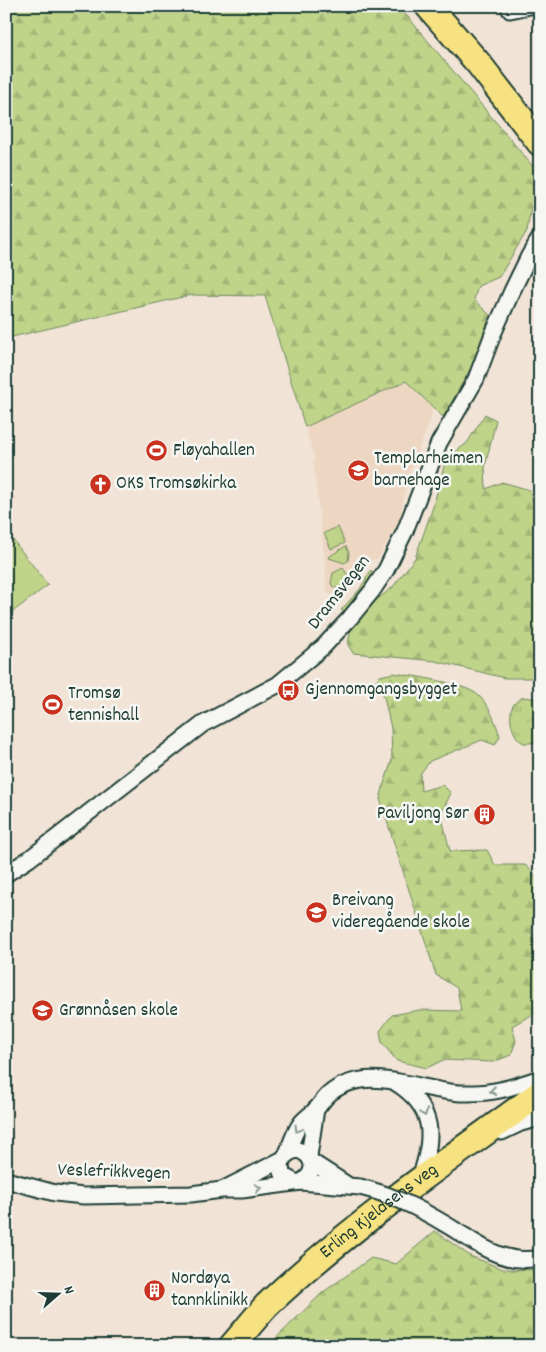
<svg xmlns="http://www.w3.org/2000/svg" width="546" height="1352" font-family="Dekko,sans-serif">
<defs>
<pattern id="grass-tufts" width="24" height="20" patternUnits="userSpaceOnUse" patternTransform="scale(1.25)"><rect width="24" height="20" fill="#bfd389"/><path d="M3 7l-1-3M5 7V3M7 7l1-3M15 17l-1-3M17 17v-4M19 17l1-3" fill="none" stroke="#a4b677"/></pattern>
<pattern id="forest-firs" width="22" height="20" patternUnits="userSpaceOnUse" patternTransform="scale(1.25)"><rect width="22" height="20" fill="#bfd389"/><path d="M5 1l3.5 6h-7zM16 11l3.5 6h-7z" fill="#a4b677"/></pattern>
</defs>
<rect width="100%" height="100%" fill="#f1e4d6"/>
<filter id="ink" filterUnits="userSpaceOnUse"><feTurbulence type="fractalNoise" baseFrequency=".02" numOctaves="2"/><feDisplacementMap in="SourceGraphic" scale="10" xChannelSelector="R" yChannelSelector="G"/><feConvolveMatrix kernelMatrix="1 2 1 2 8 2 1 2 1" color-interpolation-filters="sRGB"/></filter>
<g filter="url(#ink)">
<!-- built -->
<polygon fill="#edd7c3" points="406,381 432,405 431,418 407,480 400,519 378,559 365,561 353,578 339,593 331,595 328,593 326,586 325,562 313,462 315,461 305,427"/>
<!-- grass -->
<g fill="url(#grass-tufts)" stroke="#6f885e">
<polygon points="371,570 373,575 360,594 345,611 341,610 360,589"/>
<path d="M523 697 540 699V741C535 742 529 744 524 743 513 739 508 718 512 708 514 702 519 700 523 697Z"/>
</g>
<!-- forest -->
<g fill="url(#forest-firs)" stroke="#6f885e">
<polygon points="6,6 396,6 408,17 540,175 540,209 531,207 527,231 499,277 478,286 474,300 490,315 472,366 443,417 406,381 305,427 265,296 191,295 12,337 6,341"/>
<polygon points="485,414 496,420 485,467 486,489 502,482 530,490 532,500 540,506 540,673 536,678 505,678 435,661 353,653 348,645 350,632 367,607 392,588 415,558 433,507 446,459 467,443"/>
<path d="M394 673C413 676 465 683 478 695 490 706 495 721 500 736L495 745 482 740 430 761 420 774 421 791 443 785 451 793 441 814 450 851 487 850 495 865H525L534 873 540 890V907L531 931 540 959V1013H535L512 1026 516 1041 511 1055 493 1062 443 1060 427 1068 397 1061 382 1043 380 1031 392 1015 419 1010 461 1011 457 988 436 975 380 799 384 784 392 760 391 728 384 697 376 680 380 676Z"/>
<polygon points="435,1231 470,1256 503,1269 540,1270 540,1346 268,1346 322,1293 371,1258 396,1264"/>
</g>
<!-- park -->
<g fill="#bfd389" stroke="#6f885e">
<polygon points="338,527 345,543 331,549 324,533"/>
<polygon points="6,531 48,585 6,617"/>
<polygon points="346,546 349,553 348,561 344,563 329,558 330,556"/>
<polygon points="343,568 349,577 345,585 339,589 333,587 331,583 333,573"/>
</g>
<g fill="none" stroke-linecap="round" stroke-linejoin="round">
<defs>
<g id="minor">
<polyline points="510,10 530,6"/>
<polyline points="6,874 29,859 203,724 277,685 323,647 350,618 372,591 386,570 405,531 439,443 476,379 493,334 512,291 529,256 540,238"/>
<path d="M396 1083C436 1108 434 1138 420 1178"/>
<polyline points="502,1132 521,1123 540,1118"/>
<path d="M287 1154C291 1143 294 1132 301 1123 306 1117 313 1113 318 1107 321 1103 324 1099 328 1095 365 1062 419 1091 461 1093 494 1094 510 1088 540 1078"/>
<polyline points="309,1156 316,1109"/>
<polyline points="312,1162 346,1184"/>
<path d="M6 1180 55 1193 84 1196 191 1194 222 1190H242L301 1182C317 1173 315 1156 298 1150 284 1152 277 1163 284 1176L295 1182"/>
<polyline points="301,1182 360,1187"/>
<polyline points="224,1189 283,1159"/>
<path d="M463 1235C487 1251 510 1264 540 1258"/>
</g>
<g id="trunk">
<polyline points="428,6 479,64 540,143"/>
<path id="s1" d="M232 1346C244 1332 255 1318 267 1305 350 1226 447 1161 540 1093"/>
</g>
</defs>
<!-- minor casing -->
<use href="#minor" stroke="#1f3d34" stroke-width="19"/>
<!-- trunk casing -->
<use href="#trunk" stroke="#1f3d34" stroke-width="29"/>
<!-- minor -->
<use href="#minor" stroke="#f6f6f2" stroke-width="15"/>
<!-- trunk -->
<use href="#trunk" stroke="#f7e281" stroke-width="25"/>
<defs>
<path id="minor-bridge" d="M360 1187C398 1196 430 1214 463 1235"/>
</defs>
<!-- minor-bridge casing -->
<use href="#minor-bridge" stroke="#1f3d34" stroke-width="19" stroke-linecap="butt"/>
<!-- minor-bridge -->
<use href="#minor-bridge" stroke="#f6f6f2" stroke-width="15"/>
</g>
<!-- one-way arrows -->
<defs><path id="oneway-chevron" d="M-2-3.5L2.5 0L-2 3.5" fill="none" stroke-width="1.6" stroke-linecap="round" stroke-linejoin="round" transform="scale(1.25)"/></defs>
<g stroke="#8a9a93">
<use href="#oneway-chevron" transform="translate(493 1091) rotate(172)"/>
<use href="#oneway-chevron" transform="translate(424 1113) rotate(69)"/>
<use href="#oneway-chevron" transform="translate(298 1129) rotate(121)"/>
<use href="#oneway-chevron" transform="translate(258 1188) rotate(-9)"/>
</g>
</g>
<!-- icons -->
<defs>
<symbol id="stadium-disc" viewBox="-11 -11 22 22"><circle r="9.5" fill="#c8321e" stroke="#f6f6f2"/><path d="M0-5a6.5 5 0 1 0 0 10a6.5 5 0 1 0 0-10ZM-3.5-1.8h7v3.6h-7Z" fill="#fff"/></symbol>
<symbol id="school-disc" viewBox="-11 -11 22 22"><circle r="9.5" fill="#c8321e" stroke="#f6f6f2"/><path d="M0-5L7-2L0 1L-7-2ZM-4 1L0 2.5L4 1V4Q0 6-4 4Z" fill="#fff"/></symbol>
<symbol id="church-disc" viewBox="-11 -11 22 22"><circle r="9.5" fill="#c8321e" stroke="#f6f6f2"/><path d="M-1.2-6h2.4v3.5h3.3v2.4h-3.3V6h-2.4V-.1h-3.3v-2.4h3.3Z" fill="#fff"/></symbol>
<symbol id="bus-disc" viewBox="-11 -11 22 22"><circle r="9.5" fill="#c8321e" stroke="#f6f6f2"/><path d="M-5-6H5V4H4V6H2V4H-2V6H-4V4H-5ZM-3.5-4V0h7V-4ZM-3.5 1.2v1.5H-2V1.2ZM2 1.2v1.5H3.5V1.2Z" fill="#fff"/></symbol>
<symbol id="building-disc" viewBox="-11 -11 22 22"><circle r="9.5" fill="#c8321e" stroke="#f6f6f2"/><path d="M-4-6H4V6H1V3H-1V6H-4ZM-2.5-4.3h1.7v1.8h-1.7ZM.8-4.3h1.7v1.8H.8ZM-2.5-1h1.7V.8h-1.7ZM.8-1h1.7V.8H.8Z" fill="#fff"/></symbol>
</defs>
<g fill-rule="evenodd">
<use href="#stadium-disc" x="144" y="438" width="25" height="25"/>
<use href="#school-disc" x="346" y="458" width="25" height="25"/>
<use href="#church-disc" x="88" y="472" width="25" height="25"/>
<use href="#bus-disc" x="276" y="678" width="25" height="25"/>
<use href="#stadium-disc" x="40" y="692" width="25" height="25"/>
<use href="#building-disc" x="472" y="802" width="25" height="25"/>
<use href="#school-disc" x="304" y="900" width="25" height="25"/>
<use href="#school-disc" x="30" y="998" width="25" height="25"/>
<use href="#building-disc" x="142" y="1278" width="25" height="25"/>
</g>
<g text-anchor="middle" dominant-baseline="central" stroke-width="5" stroke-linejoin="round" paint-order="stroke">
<!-- poi labels -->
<g font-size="19" fill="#1f3d34" stroke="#f6f6f2" text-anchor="start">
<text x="173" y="451">Fløyahallen</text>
<text x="374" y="459">Templarheimen<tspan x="374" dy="22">barnehage</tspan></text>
<text x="116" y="484">OKS Tromsøkirka</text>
<text x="305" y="690">Gjennomgangsbygget</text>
<text x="68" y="694">Tromsø<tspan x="68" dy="22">tennishall</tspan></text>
<text x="469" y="814" text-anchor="end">Paviljong Sør</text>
<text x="332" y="901">Breivang<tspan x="332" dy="22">videregående skole</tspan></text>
<text x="59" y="1011">Grønnåsen skole</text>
<text x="171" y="1279">Nordøya<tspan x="171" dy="22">tannklinikk</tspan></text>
</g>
<!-- street labels -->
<g font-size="19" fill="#1f3d34" stroke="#f6f6f2">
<text transform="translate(340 593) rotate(-52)">Dramsvegen</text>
<text transform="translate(114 1173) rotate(2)">Veslefrikkvegen</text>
<text stroke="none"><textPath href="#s1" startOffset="200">Erling Kjeldsens veg</textPath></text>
</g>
</g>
<!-- margin -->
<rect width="546" height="1352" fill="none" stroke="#f6f6f2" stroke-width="25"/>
<rect x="12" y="12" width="521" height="1327" fill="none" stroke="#1f3d34" stroke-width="2" filter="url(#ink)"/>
<!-- north arrow -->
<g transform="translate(58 1294) rotate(70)" stroke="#f6f6f2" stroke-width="4" paint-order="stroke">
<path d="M0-4L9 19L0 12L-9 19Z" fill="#1f3d34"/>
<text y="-8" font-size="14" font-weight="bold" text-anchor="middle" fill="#1f3d34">N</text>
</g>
</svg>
